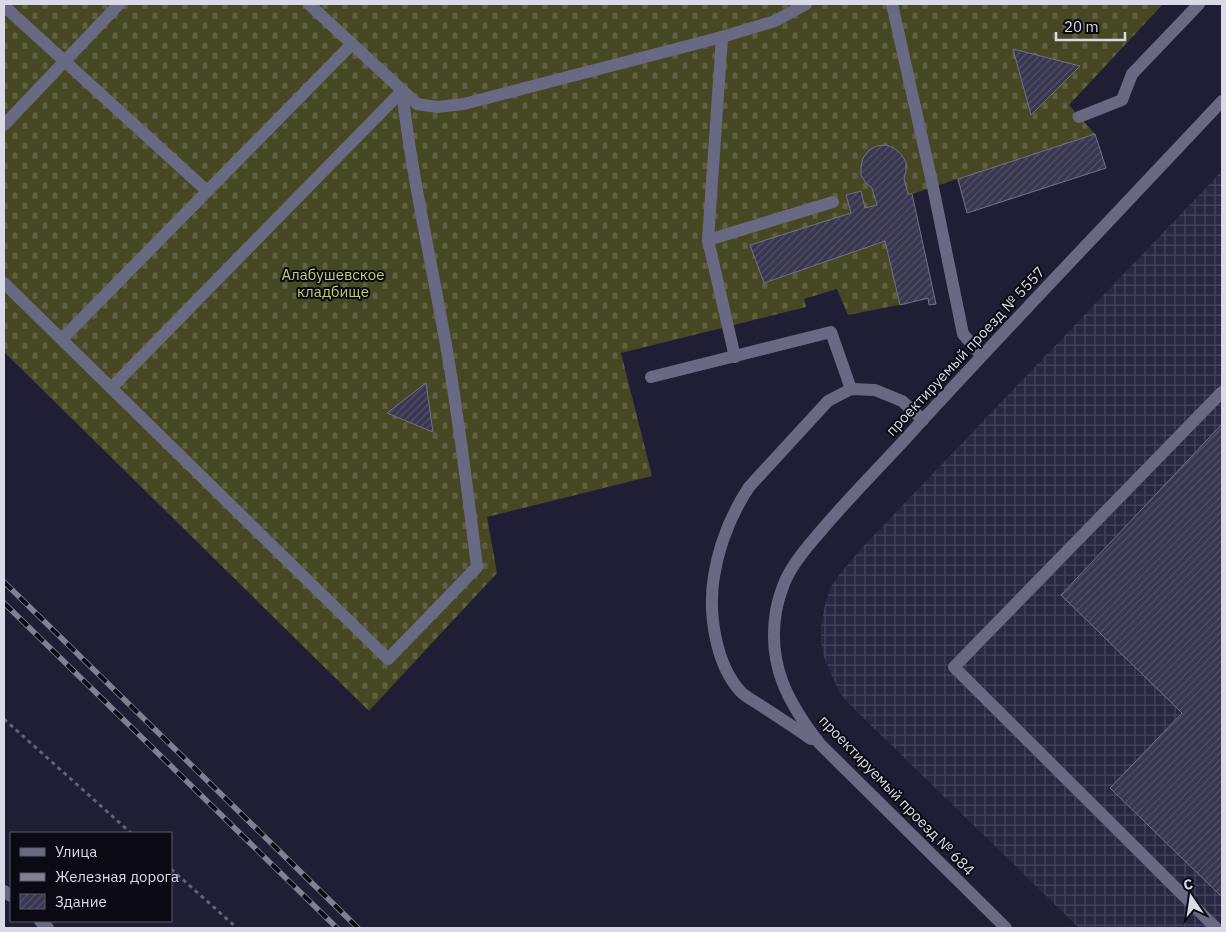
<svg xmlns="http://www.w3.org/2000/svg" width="1226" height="932" font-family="'IBM Plex Sans',sans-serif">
<defs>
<pattern id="industrial-grid" width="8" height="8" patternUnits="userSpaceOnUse" patternTransform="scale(1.25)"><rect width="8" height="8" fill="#2a2742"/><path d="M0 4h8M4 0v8" fill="none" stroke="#48465d"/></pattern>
<pattern id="cemetery-stones" width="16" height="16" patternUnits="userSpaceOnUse" patternTransform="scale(1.25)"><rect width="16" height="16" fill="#454822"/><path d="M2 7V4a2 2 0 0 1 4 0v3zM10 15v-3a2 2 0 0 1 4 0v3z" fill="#5f6242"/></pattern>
<pattern id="building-hatch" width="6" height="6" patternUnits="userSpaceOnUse" patternTransform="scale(1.25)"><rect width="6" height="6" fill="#39374f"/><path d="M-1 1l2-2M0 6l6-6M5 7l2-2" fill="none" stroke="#555368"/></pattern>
</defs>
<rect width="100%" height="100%" fill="#201e35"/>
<!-- industrial -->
<polygon fill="url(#industrial-grid)" points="1222,171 1222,928 1079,928 849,704 839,692 824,657 821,643 821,626 824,609 830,588 840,574 859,551"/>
<!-- cemetery -->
<polygon fill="url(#cemetery-stones)" points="4,4 1163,4 1069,105 1095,134 1106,168 967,213 957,179 912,194 936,304 929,305 928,299 848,315 837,289 804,299 806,307 621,353 652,476 487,517 497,573 369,711 4,352"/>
<!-- building -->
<g fill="url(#building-hatch)" stroke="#72718c">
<polygon points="1013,49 1080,66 1031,115"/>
<polygon points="1095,134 1106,168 967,213 958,179"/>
<polygon points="886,145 894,148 901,154 906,162 906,171 904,179 908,194 912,194 936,304 929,305 928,298 900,305 885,241 764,283 750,245 851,213 846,195 861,191 865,208 877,205 872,188 866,183 861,175 861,166 863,158 869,150 877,146"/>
<polygon points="426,383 433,432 387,413"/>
<polygon points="1222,424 1222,897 1110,788 1182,713 1061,595"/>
</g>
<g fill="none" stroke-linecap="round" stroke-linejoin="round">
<!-- path -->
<g stroke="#636276" stroke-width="3" stroke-dasharray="4 4" stroke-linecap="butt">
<polyline points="4,719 131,833"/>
<polyline points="171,869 237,928"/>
</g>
<!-- minor -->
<g stroke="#6a6983" stroke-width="12">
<polyline points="309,4 417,104 437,107 464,104 722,37 775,21 806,4"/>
<polyline points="892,4 933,187 963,334 981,355"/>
<polyline points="4,6 207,191"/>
<polyline points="722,37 708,240 735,357"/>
<polyline points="1079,117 1122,100 1132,74 1199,4"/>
<polyline points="4,125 119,4"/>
<polyline points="708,240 833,202"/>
<path d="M4 283 388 659 477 567C468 493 459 419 446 345 431 260 412 177 402 91"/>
<polyline points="62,339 352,44"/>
<polyline points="651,377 831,332 851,389"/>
<polyline points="111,388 402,91"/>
<path d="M811 739C794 727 777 716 760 705 754 701 746 697 741 692 715 664 708 612 714 576 719 545 732 513 749 487L828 401 851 389 875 390 902 401 923 420"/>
<polyline points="4,891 11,896"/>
<polyline points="40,921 48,928"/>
<path d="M1006 928 820 744C788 703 767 665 776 611 778 601 782 588 786 579 794 562 808 546 820 532 851 495 886 461 918 425 1018 316 1121 209 1222 101"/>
<polyline points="1216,928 954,667 1222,392"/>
</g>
<defs>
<g id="rail">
<polyline points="4,582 358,928"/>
<polyline points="4,603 337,928"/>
</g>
</defs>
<!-- rail casing -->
<use href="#rail" stroke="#828194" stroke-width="5.5"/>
<!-- rail -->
<use href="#rail" stroke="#0b0a14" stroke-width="4" stroke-dasharray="11" stroke-linecap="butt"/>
</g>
<g text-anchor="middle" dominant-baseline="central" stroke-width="4" stroke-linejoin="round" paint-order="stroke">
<!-- park labels -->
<g font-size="15" fill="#c5cc70" stroke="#0b0a14">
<text x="333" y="274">Алабушевское<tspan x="333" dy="17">кладбище</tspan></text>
</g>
<!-- street labels -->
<g font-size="15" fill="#d9d9e8" stroke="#0b0a14">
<text transform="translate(965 351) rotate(-47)">проектируемый проезд № 5557</text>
<text transform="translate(897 795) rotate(46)">проектируемый проезд № 684</text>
</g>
</g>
<!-- border -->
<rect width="1226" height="932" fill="none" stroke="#d9d9e8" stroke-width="10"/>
<!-- legend -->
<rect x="10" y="832" width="162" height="90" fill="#0b0a14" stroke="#5d5d69"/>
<rect x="20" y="848" width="25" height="8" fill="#6a6983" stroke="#5d5d69"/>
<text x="55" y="857" font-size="15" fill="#d9d9e8">Улица</text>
<rect x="20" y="873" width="25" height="8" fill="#828194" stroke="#5d5d69"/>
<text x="55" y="882" font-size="15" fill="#d9d9e8">Железная дорога</text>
<rect x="20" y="894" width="25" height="15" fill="url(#building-hatch)" stroke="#5d5d69"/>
<text x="55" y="907" font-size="15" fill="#d9d9e8">Здание</text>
<!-- north arrow -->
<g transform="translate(1191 897) rotate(347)" stroke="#0b0a14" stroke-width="4" paint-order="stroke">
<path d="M0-4L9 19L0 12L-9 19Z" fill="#d9d9e8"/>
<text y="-8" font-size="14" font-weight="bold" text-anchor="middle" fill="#d9d9e8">С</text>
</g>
<!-- scale -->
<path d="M1056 32v8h69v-8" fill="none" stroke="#d9d9e8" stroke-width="2.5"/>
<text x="1064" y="32" font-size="15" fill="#d9d9e8" stroke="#0b0a14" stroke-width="4" paint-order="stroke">20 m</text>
</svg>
